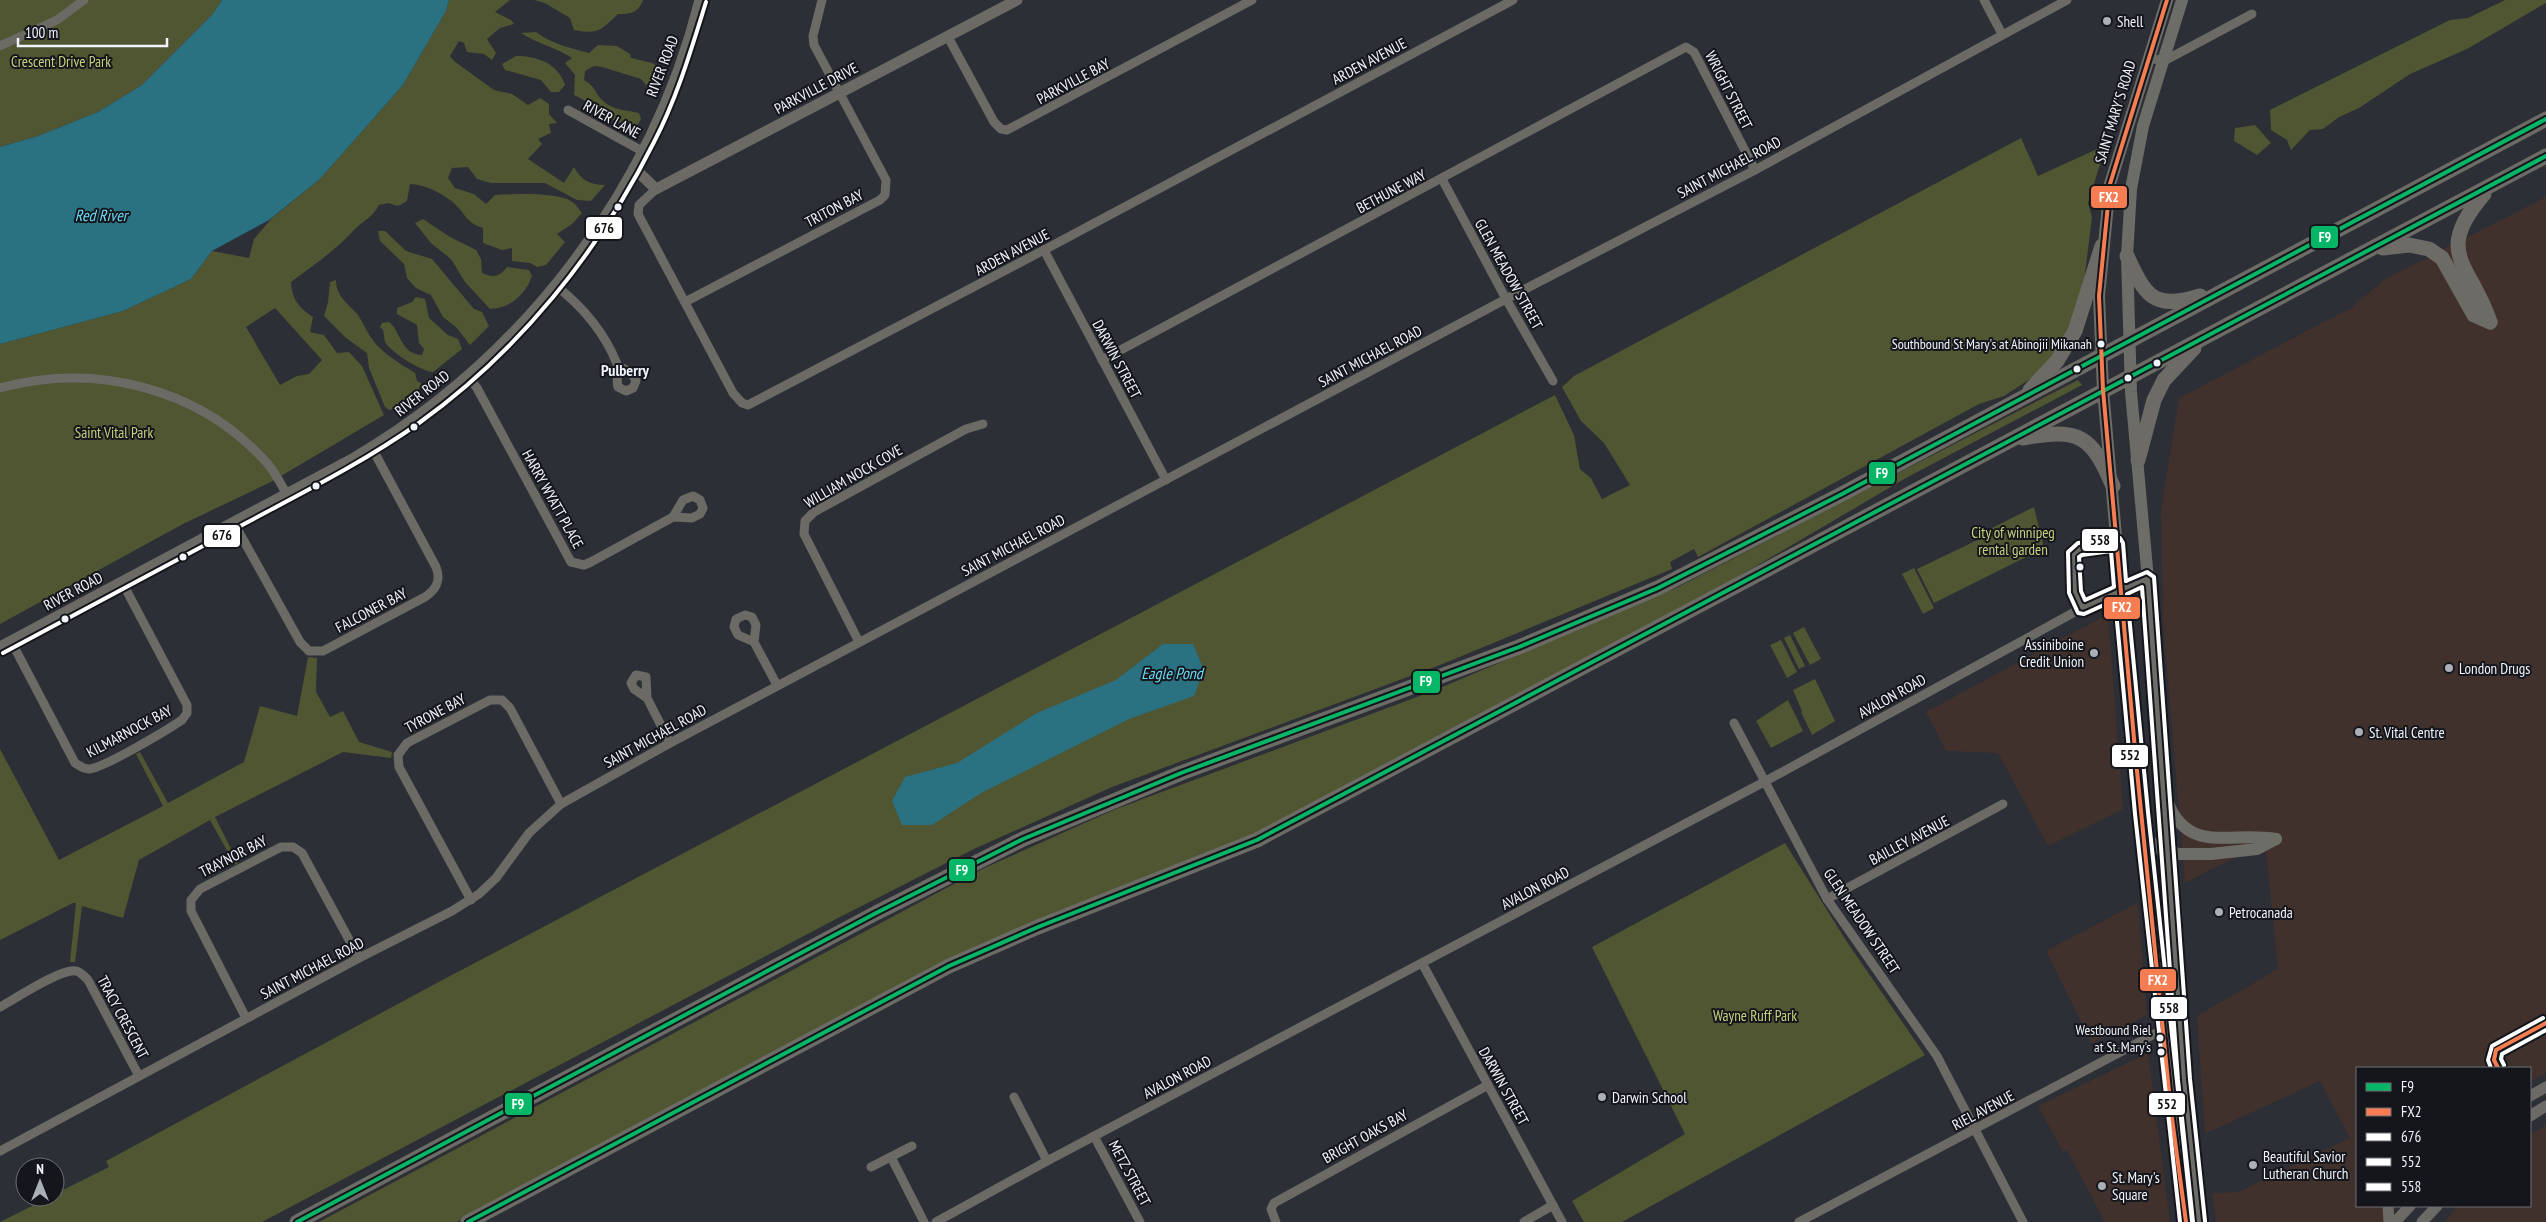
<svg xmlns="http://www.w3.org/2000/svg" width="2546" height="1222" font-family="'PT Sans Narrow',sans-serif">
<rect width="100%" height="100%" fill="#2c2f36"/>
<!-- commercial -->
<g fill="#40312c">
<polygon points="2546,197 2546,1073 2530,1082 2530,1068 2357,1068 2357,1206 2399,1206 2383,1222 2216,1222 2212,1193 2238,1192 2350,1138 2320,1081 2205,1134 2197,1016 2278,969 2265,842 2185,883 2163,622 2161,510 2179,398 2351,308 2385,279"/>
<polygon points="2108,614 2123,809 2048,846 1998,753 1946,751 1926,712"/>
<polygon points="2138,903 2147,1015 2092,1044 2046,951"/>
<polygon points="2148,1053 2170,1222 2105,1222 2067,1150 2063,1152 2038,1106"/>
<polygon points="2546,1125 2546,1222 2445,1222 2457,1206 2530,1206 2530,1134"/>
</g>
<!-- green -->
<g fill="#505532" fill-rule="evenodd">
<polygon points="0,0 222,0 212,15 142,85 98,112 38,136 0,147"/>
<path d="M449 0H510L495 12 511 20 514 24 500 28 487 39 496 53 492 60 484 54 467 52 464 43 459 41 450 56 454 61 494 90 512 94 528 105 540 98 549 104V114L557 123 549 124 551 133 538 139 542 144 528 159 564 183 574 167C581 180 590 185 605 185L591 201 577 200 545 183H491L477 179 468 167 452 168 448 178 455 188 474 194 486 204 495 195C513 194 555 192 571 201 575 203 579 209 582 213L572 224 557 234 565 242 546 265 537 267 530 263 512 261V248L502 250 483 243V228C464 222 465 211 450 200 437 191 426 185 410 184L407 201 398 206 388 203 379 205C373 217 364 220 355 229 336 250 314 265 291 282 291 298 300 309 313 317L310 332 324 335 337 353 349 352 362 366 384 415 271 482 183 524 0 624V344L123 311 191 279 212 251 249 258 254 239 272 218 320 179 403 85 446 11ZM275 308 322 360 309 374 297 376 280 385 246 327Z"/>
<path d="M534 0H643C638 13 631 14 618 14 601 30 598 35 574 30L570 18 545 3Z"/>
<polygon points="2505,0 2546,0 2546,3 2467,49 2410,74 2359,108 2339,117 2323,129 2310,130 2291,150 2287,140 2271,130 2270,110 2450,20 2468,18"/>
<path d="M536 32C552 44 570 48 589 53L598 45 617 46 630 54 631 58 652 63 661 68 656 80 648 87 641 79 602 67 594 66 585 71 584 80C597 88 594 92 602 100 611 110 627 110 639 113L641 119 637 126C610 126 597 105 574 95L575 75 565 63 572 58C556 47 537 44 521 33Z"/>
<path d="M516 56C537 56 558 63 565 85L559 92H551L541 80 505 70 502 64Z"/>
<polygon points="2255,125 2271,143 2257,155 2234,141 2235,128"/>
<polygon points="2021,138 2038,176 2106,145 2088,203 2092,217 2084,282 2070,332 2044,370 2004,396 1979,404 1698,557 1694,549 1670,562 1672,569 1440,665 1112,787 974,849 838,918 262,1222 0,1222 50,1197 55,1197 55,1194 109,1167 106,1161 448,977 1555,395 1574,435 1580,469 1591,478 1602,499 1630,485 1604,443 1581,421 1562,387 1574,376"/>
<path d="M423 219 450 237 476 250 481 259 482 273C494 278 499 277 507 267L529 270 532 276C525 295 511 308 490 309L465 282 451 259 431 243 415 223Z"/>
<polygon points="378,231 385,231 406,251 432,259 474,309 482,312 489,326 470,345 456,327 443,317 431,295 416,288 407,278 404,264 380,241"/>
<path d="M336 280C336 297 349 304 358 315 364 324 368 334 374 342 385 355 401 364 415 373L417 381 421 383V387L396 408 389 410 385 407 369 368 367 353 346 338 324 316 328 302 330 282Z"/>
<path d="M416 297 425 299 429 318 448 335 458 339 462 349 433 372C423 372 391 353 385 342 384 339 384 333 383 330L380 327 382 323 389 322C401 331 400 354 422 355L424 349 419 343 417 325 397 314V308L412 302Z"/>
<polygon points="2078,380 2082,385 1906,478 1719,588 1256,835 1043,919 457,1222 319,1222 982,869 1116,809 1433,691 1676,588"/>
<polygon points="2034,507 2044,548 1934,603 1917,569 1990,534 1988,530"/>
<polygon points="1914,568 1934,608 1923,614 1902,574"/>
<polygon points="1804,627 1821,659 1810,665 1793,633"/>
<polygon points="1790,635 1805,666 1799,669 1784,638"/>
<polygon points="1781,640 1797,672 1787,678 1770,645"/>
<polygon points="308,657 317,658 316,692 330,717 343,711 359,742 392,752 391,758 343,752 215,817 238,863 235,865 210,820 139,860 123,918 82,906 75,962 70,962 76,903 73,903 0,940 0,749 59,860 163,806 136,754 140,752 168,803 244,762 260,706 297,716"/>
<polygon points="1815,679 1835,721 1812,735 1801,712 1802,711 1793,690"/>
<polygon points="1788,700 1803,731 1771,748 1756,721"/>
<polygon points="1785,843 1847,942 1925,1055 1622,1222 1584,1222 1572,1201 1685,1134 1592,947"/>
</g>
<!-- water -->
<g fill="#2a7182">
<polygon points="222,0 449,0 446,11 403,85 320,179 269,220 212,251 191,279 123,311 0,344 0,147 38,136 98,112 142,85 212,15"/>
<polygon points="1163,644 1193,644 1204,670 1194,696 1129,719 981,793 932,825 902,825 892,801 905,777 957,763 1037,713 1116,680"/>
</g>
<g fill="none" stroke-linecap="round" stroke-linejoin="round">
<!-- minor -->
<g stroke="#6b6a65" stroke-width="9">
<polyline points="1984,0 2002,34"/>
<polyline points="948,37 994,122 1001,129 1007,130 1252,0"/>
<polyline points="0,46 57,20 84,0"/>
<polyline points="2149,58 2164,61 2252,14"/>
<polyline points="568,110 642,151"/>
<polyline points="1442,179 1506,299 1553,381"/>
<polyline points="656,189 639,205 638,214 733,393 742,403 748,405 1044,250 1513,0"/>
<polyline points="1044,250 1166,480"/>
<path d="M555 285C582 306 604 331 617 364 619 371 616 380 618 387L626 391 633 388 636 381 631 372 618 366"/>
<polyline points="685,302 880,200 885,195 886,180 814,45 813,36 822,0"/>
<polyline points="1102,360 1686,47 1694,52 1755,170"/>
<polyline points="468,376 477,388 571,562 584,565 591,562 673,517 692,518 700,514 703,508 700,500 693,496 683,500 673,517"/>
<path d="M0 388C96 362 200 388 267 463 275 472 281 484 287 495"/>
<path d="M234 523 300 642 309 651H323L425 597C437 589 441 580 436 567L372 448"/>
<polyline points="2082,608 2075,592 2073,555 2079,549 2117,544"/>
<path d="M11 641 75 763C80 766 83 769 89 769 104 768 167 730 182 720L187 713V705L122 582"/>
<polyline points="754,642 738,635 734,627 736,619 745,615 752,617 756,625 754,642 777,685"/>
<polyline points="859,642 804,534 805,521 814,512 966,429 983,424"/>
<polyline points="647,698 634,689 631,683 636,675 646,677 647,698 670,743"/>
<polyline points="1734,723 1827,899 1937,1056 2023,1222"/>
<polyline points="1827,899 2003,804"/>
<polyline points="471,900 399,767 398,755 407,743 490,700 502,700 510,708 561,804"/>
<polyline points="1422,963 1562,1222"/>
<path d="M0 1007C15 999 61 968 76 971 81 972 85 977 88 980L139 1076"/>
<polyline points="246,1018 191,911 191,900 200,889 281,847 293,847 302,853 359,958"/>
<polyline points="1014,1097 1047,1161"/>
<polyline points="1094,1136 1140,1222"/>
<polyline points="0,1151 359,958 452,911 479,894 496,878 529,833 561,804 670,743 1506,299 1755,170 2067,0"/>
<polyline points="891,1157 924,1222"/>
<polyline points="871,1167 912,1146"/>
<polyline points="936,1222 1047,1161 1764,782 2082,608 2148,578"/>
<polyline points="1276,1222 1271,1209 1274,1203 1488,1085"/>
<polyline points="1524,1222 1553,1205"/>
<polyline points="1799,1222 2179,1021"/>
</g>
<!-- tertiary -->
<g stroke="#6b6a65" stroke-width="11">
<polyline points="634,168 656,189 1017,0"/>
<path d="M0 647 354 458C523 359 652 191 700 0"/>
<polyline points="2530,1096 2546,1087"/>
<polyline points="2530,1116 2546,1106"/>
<polyline points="2388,1206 2389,1222"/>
<polyline points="2395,1222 2410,1206"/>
<polyline points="2422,1222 2437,1206"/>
</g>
<!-- secondary -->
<g stroke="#6d6d68" stroke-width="12">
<polyline points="2167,0 2110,184 2099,296 2103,390 2136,761 2171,1111 2186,1222"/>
<polyline points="2182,0 2143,126 2131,189 2127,256 2131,392 2150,602 2184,1080 2199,1222"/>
<path d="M2168 803C2189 855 2232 831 2276 839"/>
<polyline points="2144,835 2157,848 2179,854 2211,854 2257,849 2276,839"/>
</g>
<!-- primary -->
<g stroke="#6c6b66" stroke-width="15">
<path d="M2484 194C2432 254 2471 264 2490 322"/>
<polyline points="2383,248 2409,245 2429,249 2442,258 2474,315 2490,322"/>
<path d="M2127 256C2145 295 2153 311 2200 296"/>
<polyline points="2030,390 2057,361 2075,331 2102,246"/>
<path d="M2023 438C2080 428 2091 435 2113 486"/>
<polyline points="2138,460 2154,400 2164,380 2194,348"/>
<polyline points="297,1222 876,913 1023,839 1181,773 1519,647 1658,588 1844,493 2546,119"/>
<polyline points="468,1222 949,966 1038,927 1257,840 2546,156"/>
</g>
<defs>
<g id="bus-1">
<polyline points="297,1222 876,913 1023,839 1181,773 1519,647 1658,588 1844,493 2546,119"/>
<polyline points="468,1222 949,966 1038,927 1257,840 2546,156"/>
</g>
<g id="bus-2">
<polyline points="2167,0 2110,184 2099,296 2103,390 2136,761 2171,1111 2186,1222"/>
<polyline points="2498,1068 2494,1060 2496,1050 2546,1023"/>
</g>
<g id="bus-3">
<path d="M3 653C84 609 165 566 246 523 304 492 364 462 419 423 519 351 599 252 654 142 677 98 691 50 706 2"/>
<polyline points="2504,1065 2501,1059 2502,1054 2546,1030"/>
</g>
<g id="bus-4">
<polygon points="2111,551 2114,587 2085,600 2081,591 2079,557 2082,555"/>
<polyline points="2126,581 2147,572 2154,577 2190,1079 2205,1221"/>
<polyline points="2115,600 2135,814 2180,1222"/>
<polyline points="2491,1068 2488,1060 2492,1046 2543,1018"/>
</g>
<g id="bus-5">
<polyline points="2115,600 2084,614 2078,613 2069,593 2068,552 2078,543 2120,538 2123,543 2126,581"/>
<polyline points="2192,1221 2148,812 2127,594 2142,587 2178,1080 2193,1222"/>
</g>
</defs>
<!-- bus-1 casing -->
<use href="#bus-1" stroke="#14161b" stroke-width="8"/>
<!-- bus-2 casing -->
<use href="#bus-2" stroke="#14161b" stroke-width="8"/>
<!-- bus-3 casing -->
<use href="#bus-3" stroke="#14161b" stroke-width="8"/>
<!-- bus-4 casing -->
<use href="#bus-4" stroke="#14161b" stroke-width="8"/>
<!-- bus-5 casing -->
<use href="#bus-5" stroke="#14161b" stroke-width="8"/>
<!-- bus-1 -->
<use href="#bus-1" stroke="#06b667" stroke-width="4"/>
<!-- bus-2 -->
<use href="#bus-2" stroke="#f67c52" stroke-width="4"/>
<!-- bus-3 -->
<use href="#bus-3" stroke="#fff" stroke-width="4"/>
<!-- bus-4 -->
<use href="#bus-4" stroke="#fff" stroke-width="4"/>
<!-- bus-5 -->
<use href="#bus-5" stroke="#fff" stroke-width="4"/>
</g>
<!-- markers -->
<g fill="#abafb6" stroke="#14161b" stroke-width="2">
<circle cx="2107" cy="21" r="5"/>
<circle cx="2094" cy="653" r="5"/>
<circle cx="2449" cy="668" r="5"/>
<circle cx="2359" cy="732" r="5"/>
<circle cx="2219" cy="912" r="5"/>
<circle cx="1602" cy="1097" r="5"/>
<circle cx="2253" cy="1165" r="5"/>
<circle cx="2102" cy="1186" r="5"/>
</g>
<g fill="#f0f4fb" stroke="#14161b" stroke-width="2">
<circle cx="618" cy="207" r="4.5"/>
<circle cx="2101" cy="344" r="4.5"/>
<circle cx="2157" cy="363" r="4.5"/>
<circle cx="2077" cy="369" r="4.5"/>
<circle cx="2128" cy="378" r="4.5"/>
<circle cx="414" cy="427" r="4.5"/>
<circle cx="316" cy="486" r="4.5"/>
<circle cx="183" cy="557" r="4.5"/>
<circle cx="2080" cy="567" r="4.5"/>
<circle cx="65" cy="619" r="4.5"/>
<circle cx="2160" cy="1038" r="4.5"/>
<circle cx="2161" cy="1052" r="4.5"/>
</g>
<g text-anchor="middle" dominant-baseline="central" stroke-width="4" stroke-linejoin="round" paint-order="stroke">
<!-- bus labels -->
<g font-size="14" fill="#f0f4fb" stroke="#14161b" text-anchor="end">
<text x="2092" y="344">Southbound St Mary's at Abinojii Mikanah</text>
<text x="2151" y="1030">Westbound Riel<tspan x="2151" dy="17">at St. Mary's</tspan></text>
</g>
<!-- poi labels -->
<g font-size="15" fill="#f0f4fb" stroke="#14161b" text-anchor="start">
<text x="2117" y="21">Shell</text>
<text x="2084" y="644" text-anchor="end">Assiniboine<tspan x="2084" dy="17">Credit Union</tspan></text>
<text x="2459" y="668">London Drugs</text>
<text x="2369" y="732">St. Vital Centre</text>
<text x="2229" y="912">Petrocanada</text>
<text x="1612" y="1097">Darwin School</text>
<text x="2263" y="1156">Beautiful Savior<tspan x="2263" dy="17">Lutheran Church</tspan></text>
<text x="2112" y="1177">St. Mary's<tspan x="2112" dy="17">Square</tspan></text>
</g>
<!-- park labels -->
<g font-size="15" fill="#c8d17d" stroke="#14161b">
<text x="61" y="61">Crescent Drive Park</text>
<text x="114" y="432">Saint Vital Park</text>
<text x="2013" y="532">City of winnipeg<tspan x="2013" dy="17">rental garden</tspan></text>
<text x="1755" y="1015">Wayne Ruff Park</text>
</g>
<!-- street labels -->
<g font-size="15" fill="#f0f4fb" stroke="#14161b">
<text transform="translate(1369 61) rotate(-28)">ARDEN AVENUE</text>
<text transform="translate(662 66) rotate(-69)">RIVER ROAD</text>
<text transform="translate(1073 81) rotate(-28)">PARKVILLE BAY</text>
<text transform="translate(816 88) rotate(-28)">PARKVILLE DRIVE</text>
<text transform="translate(1729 90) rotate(63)">WRIGHT STREET</text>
<text transform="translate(2115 112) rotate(-73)">SAINT MARY'S ROAD</text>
<text transform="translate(612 119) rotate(29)">RIVER LANE</text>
<text transform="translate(1729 167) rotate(-28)">SAINT MICHAEL ROAD</text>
<text transform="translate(1391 191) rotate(-28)">BETHUNE WAY</text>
<text transform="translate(834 208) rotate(-28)">TRITON BAY</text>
<text transform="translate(1012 252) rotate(-28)">ARDEN AVENUE</text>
<text transform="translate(1509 274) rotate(61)">GLEN MEADOW STREET</text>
<text transform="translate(1370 356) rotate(-28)">SAINT MICHAEL ROAD</text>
<text transform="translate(1117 359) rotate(62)">DARWIN STREET</text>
<text transform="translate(422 393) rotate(-38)">RIVER ROAD</text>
<text transform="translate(853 476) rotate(-30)">WILLIAM NOCK COVE</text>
<text transform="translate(553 499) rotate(61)">HARRY WYATT PLACE</text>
<text transform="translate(1013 545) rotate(-28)">SAINT MICHAEL ROAD</text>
<text transform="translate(73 591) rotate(-28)">RIVER ROAD</text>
<text transform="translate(371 610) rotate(-28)">FALCONER BAY</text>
<text transform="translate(1892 696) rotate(-29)">AVALON ROAD</text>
<text transform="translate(435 713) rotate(-28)">TYRONE BAY</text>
<text transform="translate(129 731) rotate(-28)">KILMARNOCK BAY</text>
<text transform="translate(655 736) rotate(-29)">SAINT MICHAEL ROAD</text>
<text transform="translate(1909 840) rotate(-28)">BAILLEY AVENUE</text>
<text transform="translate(233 856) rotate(-27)">TRAYNOR BAY</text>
<text transform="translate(1535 888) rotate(-28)">AVALON ROAD</text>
<text transform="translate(1862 921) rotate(56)">GLEN MEADOW STREET</text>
<text transform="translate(312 968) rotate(-28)">SAINT MICHAEL ROAD</text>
<text transform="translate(123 1017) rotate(62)">TRACY CRESCENT</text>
<text transform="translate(1177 1077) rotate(-28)">AVALON ROAD</text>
<text transform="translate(1504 1086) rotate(61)">DARWIN STREET</text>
<text transform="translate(1983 1110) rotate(-28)">RIEL AVENUE</text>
<text transform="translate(1365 1136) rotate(-29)">BRIGHT OAKS BAY</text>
<text transform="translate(1130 1173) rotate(62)">METZ STREET</text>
</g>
<!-- water labels -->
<g font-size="16" font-style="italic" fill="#6adaf6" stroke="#14161b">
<text x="101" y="215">Red River</text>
<text x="1172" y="673">Eagle Pond</text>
</g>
<!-- neighbourhood labels -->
<g font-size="16" font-weight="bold" fill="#f0f4fb" stroke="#14161b">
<text x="625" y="370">Pulberry</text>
</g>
</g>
<g stroke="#14161b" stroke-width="2">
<rect x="2090" y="185" width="38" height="24" rx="5" fill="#f67c52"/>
<rect x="585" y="216" width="38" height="24" rx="5" fill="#fff"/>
<rect x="2310" y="225" width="29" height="24" rx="5" fill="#06b667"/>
<rect x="1868" y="461" width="28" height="24" rx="5" fill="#06b667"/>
<rect x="203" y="524" width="38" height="24" rx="5" fill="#fff"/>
<rect x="2081" y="528" width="38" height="24" rx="5" fill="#fff"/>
<rect x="2103" y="596" width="38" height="24" rx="5" fill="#f67c52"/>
<rect x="1412" y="670" width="29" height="24" rx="5" fill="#06b667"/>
<rect x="2111" y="744" width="38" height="24" rx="5" fill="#fff"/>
<rect x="948" y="858" width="28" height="24" rx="5" fill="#06b667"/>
<rect x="2139" y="968" width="38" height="24" rx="5" fill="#f67c52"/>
<rect x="2150" y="996" width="38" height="24" rx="5" fill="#fff"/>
<rect x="2148" y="1092" width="38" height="24" rx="5" fill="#fff"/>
<rect x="504" y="1092" width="29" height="24" rx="5" fill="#06b667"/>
</g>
<g font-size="14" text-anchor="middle" font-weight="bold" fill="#fff">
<text x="2109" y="202">FX2</text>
<text x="2325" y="242">F9</text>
<text x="1882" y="478">F9</text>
<text x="2122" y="612">FX2</text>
<text x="1426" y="686">F9</text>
<text x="962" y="875">F9</text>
<text x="2158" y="985">FX2</text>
<text x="518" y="1109">F9</text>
</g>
<g font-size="14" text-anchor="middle" font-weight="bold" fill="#111">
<text x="604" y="233">676</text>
<text x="222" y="540">676</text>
<text x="2100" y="545">558</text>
<text x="2130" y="760">552</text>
<text x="2169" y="1013">558</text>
<text x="2167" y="1109">552</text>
</g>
<!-- legend -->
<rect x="2356" y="1067" width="175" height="140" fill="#14161b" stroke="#6c6f75"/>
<rect x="2366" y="1083" width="25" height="8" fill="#06b667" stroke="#6c6f75"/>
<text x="2401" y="1092" font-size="15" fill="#f0f4fb">F9</text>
<rect x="2366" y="1108" width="25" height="8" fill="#f67c52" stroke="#6c6f75"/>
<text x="2401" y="1117" font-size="15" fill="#f0f4fb">FX2</text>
<rect x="2366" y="1133" width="25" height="8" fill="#ffffff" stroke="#6c6f75"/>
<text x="2401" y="1142" font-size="15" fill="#f0f4fb">676</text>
<rect x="2366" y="1158" width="25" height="8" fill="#ffffff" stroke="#6c6f75"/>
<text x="2401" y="1167" font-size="15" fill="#f0f4fb">552</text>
<rect x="2366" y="1183" width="25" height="8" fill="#ffffff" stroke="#6c6f75"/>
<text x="2401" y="1192" font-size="15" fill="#f0f4fb">558</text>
<!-- north arrow -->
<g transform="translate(40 1182)"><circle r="24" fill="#14161b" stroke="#6c6f75"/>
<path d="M0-4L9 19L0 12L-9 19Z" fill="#abafb6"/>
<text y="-8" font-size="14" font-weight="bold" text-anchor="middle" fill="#f0f4fb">N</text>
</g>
<!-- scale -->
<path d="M18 38v8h149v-8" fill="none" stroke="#f0f4fb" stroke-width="2.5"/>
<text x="25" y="38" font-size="15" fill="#f0f4fb" stroke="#14161b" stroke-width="4" paint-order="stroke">100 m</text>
</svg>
